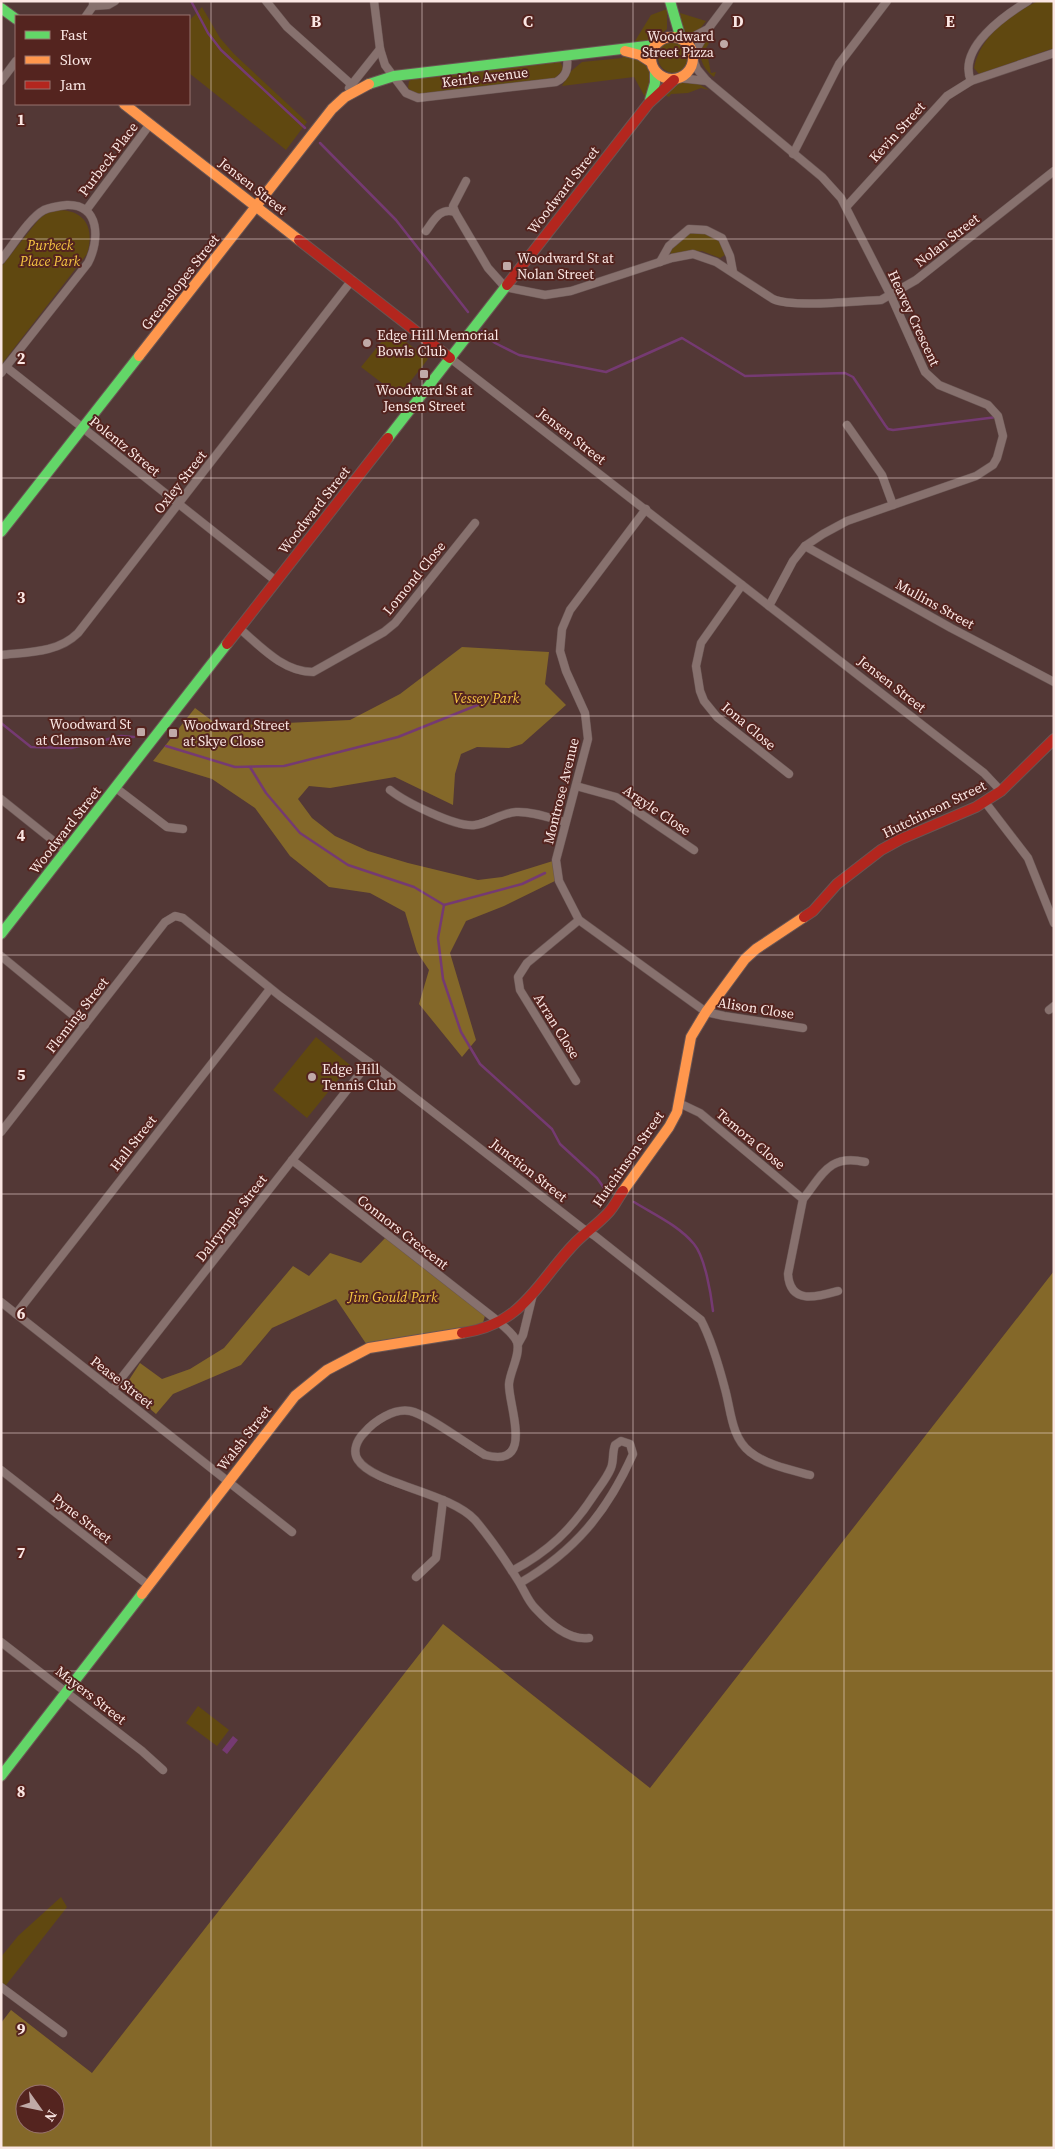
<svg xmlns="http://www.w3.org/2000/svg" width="1055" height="2149" font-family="'Source Serif 4',serif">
<rect width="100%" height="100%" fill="#533836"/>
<!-- green -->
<g fill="#604810">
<path d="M1038 1H1054V48L979 74 974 68C980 36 1011 14 1038 1Z"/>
<polygon points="202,7 220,38 234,54 307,122 286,150 189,73 189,21"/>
<polygon points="667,9 667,29 651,42 635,41 651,15"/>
<polygon points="680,13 706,21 699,30 690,35 683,30"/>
<path d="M710 38 711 40 706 48 711 73 716 72 714 77C701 68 694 49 710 38Z"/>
<circle cx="674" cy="57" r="16"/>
<path d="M627 54C632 56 638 57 643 60 656 68 654 86 645 97L634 77 562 86 570 72 582 62 622 58Z"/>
<polygon points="559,60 564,69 553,80 420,95 414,93 408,88 409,81 413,79"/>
<polygon points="683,82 697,83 709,90 701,88 688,93 671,94 669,97 665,95 673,85"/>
<path d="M56 210C85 209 95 228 87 254L1 365V267L39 219 47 213Z"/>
<path d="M698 231 716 235 726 251 725 255 720 258 702 251 671 256 670 250C679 240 686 233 698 231Z"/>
<polygon points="391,330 428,359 399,396 361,367"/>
<polygon points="316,1037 350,1065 307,1118 273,1090"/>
<polygon points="198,1706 229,1730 217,1746 186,1723"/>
<polygon points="61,1897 67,1907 3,1989 1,1987 1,1957 18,1936"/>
</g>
<!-- forest -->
<g fill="#846829" fill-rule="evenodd">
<polygon points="462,647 549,652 545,684 566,705 522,744 509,748 477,747 461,754 455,774 453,805 395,777 330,788 309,786 298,799 312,818 335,836 368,851 408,863 478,880 502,877 556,860 559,879 504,906 466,921 450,953 476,1040 462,1057 419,1004 429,970 417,952 405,912 370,893 329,887 290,856 255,808 212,779 153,761 195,708 219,726 350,720 400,694"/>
<polygon points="388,1235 486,1312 481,1330 369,1348 336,1299 272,1328 241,1365 173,1394 156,1414 128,1390 129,1380 140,1363 162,1379 190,1369 224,1348 293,1266 309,1276 330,1253 361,1263"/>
<path d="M1054 1271V2148H1V2023L11 2010 92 2073 443 1624 650 1788ZM25 2094H55V2124H25Z"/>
</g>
<!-- water -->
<polygon fill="#753a72" points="233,1736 238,1740 227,1754 222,1750"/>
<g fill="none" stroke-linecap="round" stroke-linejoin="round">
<!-- stream -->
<g stroke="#753a72" stroke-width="2.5">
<polyline points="191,1 208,33 221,50 305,128"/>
<polyline points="320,143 396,220 468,312"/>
<polyline points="482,331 495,343 519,355 606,372 682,338 745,376 845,373 853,377 885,425 888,429 893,430 997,417"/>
<polyline points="1,723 31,747 71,748 121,736 134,737"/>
<polyline points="166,746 235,767 284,766 398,737 485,702"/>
<polyline points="250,767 266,793 300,833 348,865 414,887 444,905 522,884 545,873"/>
<polyline points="444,905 438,938 443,979 461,1032 480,1064 552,1129 560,1144 597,1178 604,1188"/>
<path d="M634 1202C655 1215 678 1225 694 1244 705 1257 711 1294 713 1311"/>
</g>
<defs>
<g id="street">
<polyline points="266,1 287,27 352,85 355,90"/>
<path d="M374 1 380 49 385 65 406 93 418 98 556 82C568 76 568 67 567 55"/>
<polyline points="93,6 108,5 115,1"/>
<polyline points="86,16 93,6 93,3"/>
<polyline points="685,41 706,30"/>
<polyline points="693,55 708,29 729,1"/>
<polyline points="693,59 697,69 707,81 822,177 841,198 891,296 925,372 939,385 988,405 998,416 1003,436 997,458 993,465 976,476 847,521 823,534 805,546 793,561 769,606"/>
<polyline points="679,78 707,81"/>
<polyline points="1,81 16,61"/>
<path d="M971 81C957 48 1005 15 1028 1"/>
<polyline points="349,88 380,49"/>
<polyline points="793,154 839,64 887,1"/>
<path d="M466 181 453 206 455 212 488 268 505 287 545 295 571 291 672 258 693 254 716 262 773 299C793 308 855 301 881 300L916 280 1054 171"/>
<polyline points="847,206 947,96 971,81 1054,53"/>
<polyline points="87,209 150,124"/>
<path d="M426 231C434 220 440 207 455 212"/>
<path d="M1 260C12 247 29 218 44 210 51 207 59 206 67 205 100 204 100 240 88 263L1 373"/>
<polyline points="660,262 669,246 689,229 706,230 722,238 730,256 733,272"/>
<polyline points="450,358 984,773 1001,791"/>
<polyline points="6,367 276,581"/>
<polyline points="847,425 882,475 893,505"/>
<polyline points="646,509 570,610 562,629 560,651 566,671 585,713 588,739 556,860 559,881 579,920 706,1012 724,1016 803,1028"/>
<polyline points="805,546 951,628 1054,682"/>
<polyline points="742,585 701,643 696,666 700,691 704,701 717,717 789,774"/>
<path d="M239 628C260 646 283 672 313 672L384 632 395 623 475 523"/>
<path d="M1 655C28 652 58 653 78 633L352 280"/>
<polyline points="576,786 616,797 694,850"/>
<polyline points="116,788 167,827 183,829"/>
<path d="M390 790C405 802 457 828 475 825 489 823 501 813 516 812 532 811 550 818 565 822"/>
<polyline points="1,799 66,851"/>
<polyline points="985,802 1028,858 1054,923"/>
<polyline points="1,956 85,1025"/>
<polyline points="1049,1010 1054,1006"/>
<polyline points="576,1081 520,990 518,977 527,963 579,920"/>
<path d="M679 1103 700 1113 803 1199C823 1174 829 1154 865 1162"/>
<path d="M1 1132 165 922 175 916 183 918 280 996 369 1062 582 1228 595 1236 701 1320C712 1341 719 1366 725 1389 731 1410 731 1437 750 1452 766 1465 791 1470 810 1475"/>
<path d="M292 1160 499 1322C505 1328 514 1334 517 1342 521 1354 510 1371 509 1384 508 1405 536 1469 485 1455 468 1445 427 1414 410 1411 394 1408 374 1421 364 1433 357 1440 352 1451 358 1460 373 1484 449 1492 475 1520 491 1539 506 1561 519 1582 524 1590 528 1601 535 1608 548 1622 568 1641 589 1638"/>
<path d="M803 1199 788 1274C790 1305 817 1297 838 1291"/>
<polyline points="1,1302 292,1532"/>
<polyline points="16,1314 270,989"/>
<polyline points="518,1344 523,1335 533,1294"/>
<polyline points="112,1390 369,1062"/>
<polyline points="1,1470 148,1585"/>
<path d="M512 1571C548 1552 572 1529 594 1495 600 1486 607 1478 611 1468 614 1461 612 1453 615 1445L621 1441 630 1444 633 1454C607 1512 575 1551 520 1583"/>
<polyline points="416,1577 436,1558 443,1500"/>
<polyline points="1,1642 142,1751 163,1770"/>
<polyline points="1,1987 63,2033"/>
</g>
<g id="fast">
<polyline points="670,1 681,39"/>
<polyline points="1,8 16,19"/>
<polyline points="369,84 394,76 655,45"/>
<polyline points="650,100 655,83 655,72"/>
<polyline points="388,438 507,285"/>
<polyline points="1,532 139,356"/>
<polyline points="1,934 227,644"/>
<polyline points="1,1776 142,1594"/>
</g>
<g id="slow">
<circle cx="672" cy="58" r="21"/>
<polyline points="625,51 640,55 651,62"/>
<polyline points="124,104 299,240"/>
<polyline points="139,356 332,109 345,97 369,84"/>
<polyline points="623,1191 669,1127 677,1112 691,1037 706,1012 745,959 756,949 804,917"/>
<polyline points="142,1594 295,1396 327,1370 369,1348 462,1333"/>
</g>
<g id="jam">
<polyline points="299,240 450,358"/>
<polyline points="507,285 649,103 674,80"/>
<polyline points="227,644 388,438"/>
<polyline points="804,917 813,911 837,884 881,850 901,839 976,807 1001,791 1054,739"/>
<path d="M462 1333C524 1324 537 1282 576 1242 586 1232 598 1224 608 1213 614 1207 618 1198 623 1191"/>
</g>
</defs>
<!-- street casing -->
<use href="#street" stroke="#6a5553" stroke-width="9"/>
<!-- fast casing -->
<use href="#fast" stroke="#6a5553" stroke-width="12"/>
<!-- slow casing -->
<use href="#slow" stroke="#6a5553" stroke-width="12"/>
<!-- jam casing -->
<use href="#jam" stroke="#6a5553" stroke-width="12"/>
<!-- street -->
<use href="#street" stroke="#87716e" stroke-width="8"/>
<!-- fast -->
<use href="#fast" stroke="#63d668" stroke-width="10"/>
<!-- slow -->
<use href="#slow" stroke="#ff974d" stroke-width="10"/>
<!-- jam -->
<use href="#jam" stroke="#b3261e" stroke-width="10"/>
</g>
<!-- grid -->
<path fill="none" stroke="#fbe7e4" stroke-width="1" stroke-opacity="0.55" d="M211 1V2148M422 1V2148M633 1V2148M844 1V2148M1 239H1054M1 478H1054M1 716H1054M1 955H1054M1 1194H1054M1 1433H1054M1 1671H1054M1 1910H1054"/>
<!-- markers -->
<g fill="#c0aaa7" stroke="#54241f" stroke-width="2">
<circle cx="724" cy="44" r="5"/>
<rect x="502" y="261" width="10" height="10" rx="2.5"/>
<circle cx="367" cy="343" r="5"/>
<rect x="419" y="369" width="10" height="10" rx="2.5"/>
<rect x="136" y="727" width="10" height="10" rx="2.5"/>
<rect x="168" y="728" width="10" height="10" rx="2.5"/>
<circle cx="312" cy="1077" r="5"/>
</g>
<g text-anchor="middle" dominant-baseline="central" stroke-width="4" stroke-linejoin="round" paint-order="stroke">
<!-- poi labels -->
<g font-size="14" fill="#fbe7e4" stroke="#54241f" text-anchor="start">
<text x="714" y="36" text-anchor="end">Woodward<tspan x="714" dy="16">Street Pizza</tspan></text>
<text x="517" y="258">Woodward St at<tspan x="517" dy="16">Nolan Street</tspan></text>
<text x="377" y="335">Edge Hill Memorial<tspan x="377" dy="16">Bowls Club</tspan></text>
<text x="424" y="390" text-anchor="middle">Woodward St at<tspan x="424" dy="16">Jensen Street</tspan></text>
<text x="131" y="724" text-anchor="end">Woodward St<tspan x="131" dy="16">at Clemson Ave</tspan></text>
<text x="183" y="725">Woodward Street<tspan x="183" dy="16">at Skye Close</tspan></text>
<text x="322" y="1069">Edge Hill<tspan x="322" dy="16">Tennis Club</tspan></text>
</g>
<!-- street labels -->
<g font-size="14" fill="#fbe7e4" stroke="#54241f">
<text transform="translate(485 77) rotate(-7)">Keirle Avenue</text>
<text transform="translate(897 132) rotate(-48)">Kevin Street</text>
<text transform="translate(108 159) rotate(-53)">Purbeck Place</text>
<text transform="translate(253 186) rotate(38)">Jensen Street</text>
<text transform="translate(563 190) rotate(-52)">Woodward Street</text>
<text transform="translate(947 240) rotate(-38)">Nolan Street</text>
<text transform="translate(180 282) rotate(-52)">Greenslopes Street</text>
<text transform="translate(914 318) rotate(65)">Heavey Crescent</text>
<text transform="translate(572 436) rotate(38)">Jensen Street</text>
<text transform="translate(125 446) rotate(39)">Polentz Street</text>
<text transform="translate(180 482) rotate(-52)">Oxley Street</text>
<text transform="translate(314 510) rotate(-52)">Woodward Street</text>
<text transform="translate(414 578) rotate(-51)">Lomond Close</text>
<text transform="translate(935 604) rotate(29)">Mullins Street</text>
<text transform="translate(892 684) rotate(38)">Jensen Street</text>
<text transform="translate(749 726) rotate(40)">Iona Close</text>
<text transform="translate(561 791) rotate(-76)">Montrose Avenue</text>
<text transform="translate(934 809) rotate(-26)">Hutchinson Street</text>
<text transform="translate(657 810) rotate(34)">Argyle Close</text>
<text transform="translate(65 830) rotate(-52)">Woodward Street</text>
<text transform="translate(756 1008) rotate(9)">Alison Close</text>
<text transform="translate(77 1015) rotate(-52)">Fleming Street</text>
<text transform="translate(557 1026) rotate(58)">Arran Close</text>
<text transform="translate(751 1139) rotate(40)">Temora Close</text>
<text transform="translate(133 1143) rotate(-52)">Hall Street</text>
<text transform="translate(628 1159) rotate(-55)">Hutchinson Street</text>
<text transform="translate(529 1170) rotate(38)">Junction Street</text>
<text transform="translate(231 1218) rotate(-52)">Dalrymple Street</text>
<text transform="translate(403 1232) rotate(38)">Connors Crescent</text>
<text transform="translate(122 1382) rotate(38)">Pease Street</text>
<text transform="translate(244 1438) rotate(-52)">Walsh Street</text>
<text transform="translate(82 1518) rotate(38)">Pyne Street</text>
<text transform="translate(91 1695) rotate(38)">Mayers Street</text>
</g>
<!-- park labels -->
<g font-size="14" font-style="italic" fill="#f5c542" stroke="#54241f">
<text x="50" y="245">Purbeck<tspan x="50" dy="16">Place Park</tspan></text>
<text x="486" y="698">Vessey Park</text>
<text x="393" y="1297">Jim Gould Park</text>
</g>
</g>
<g font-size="16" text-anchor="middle" font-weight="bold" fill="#fbe7e4" stroke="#54241f" stroke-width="4" stroke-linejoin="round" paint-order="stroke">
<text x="316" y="27">B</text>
<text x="528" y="27">C</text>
<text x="738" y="27">D</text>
<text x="950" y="27">E</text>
<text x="21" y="125">1</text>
<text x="21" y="364">2</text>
<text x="21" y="603">3</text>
<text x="21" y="841">4</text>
<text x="21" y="1080">5</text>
<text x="21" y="1319">6</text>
<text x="21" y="1558">7</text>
<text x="21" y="1797">8</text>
<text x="21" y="2035">9</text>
</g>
<!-- border -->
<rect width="1055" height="2149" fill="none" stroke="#fbe7e4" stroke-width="5"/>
<!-- legend -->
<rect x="15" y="15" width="175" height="90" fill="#54241f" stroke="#97726e"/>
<rect x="25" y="31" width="25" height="8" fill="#63d668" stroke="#97726e"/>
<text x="60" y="40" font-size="15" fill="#fbe7e4">Fast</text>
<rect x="25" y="56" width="25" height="8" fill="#ff974d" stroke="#97726e"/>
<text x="60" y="65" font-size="15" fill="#fbe7e4">Slow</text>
<rect x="25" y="81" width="25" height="8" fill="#b3261e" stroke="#97726e"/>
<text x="60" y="90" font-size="15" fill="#fbe7e4">Jam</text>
<!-- north arrow -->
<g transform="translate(40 2109) rotate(123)"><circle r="24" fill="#54241f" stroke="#97726e"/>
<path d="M0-4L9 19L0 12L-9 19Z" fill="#c0aaa7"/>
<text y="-8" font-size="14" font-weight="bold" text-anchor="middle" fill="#fbe7e4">N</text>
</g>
</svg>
